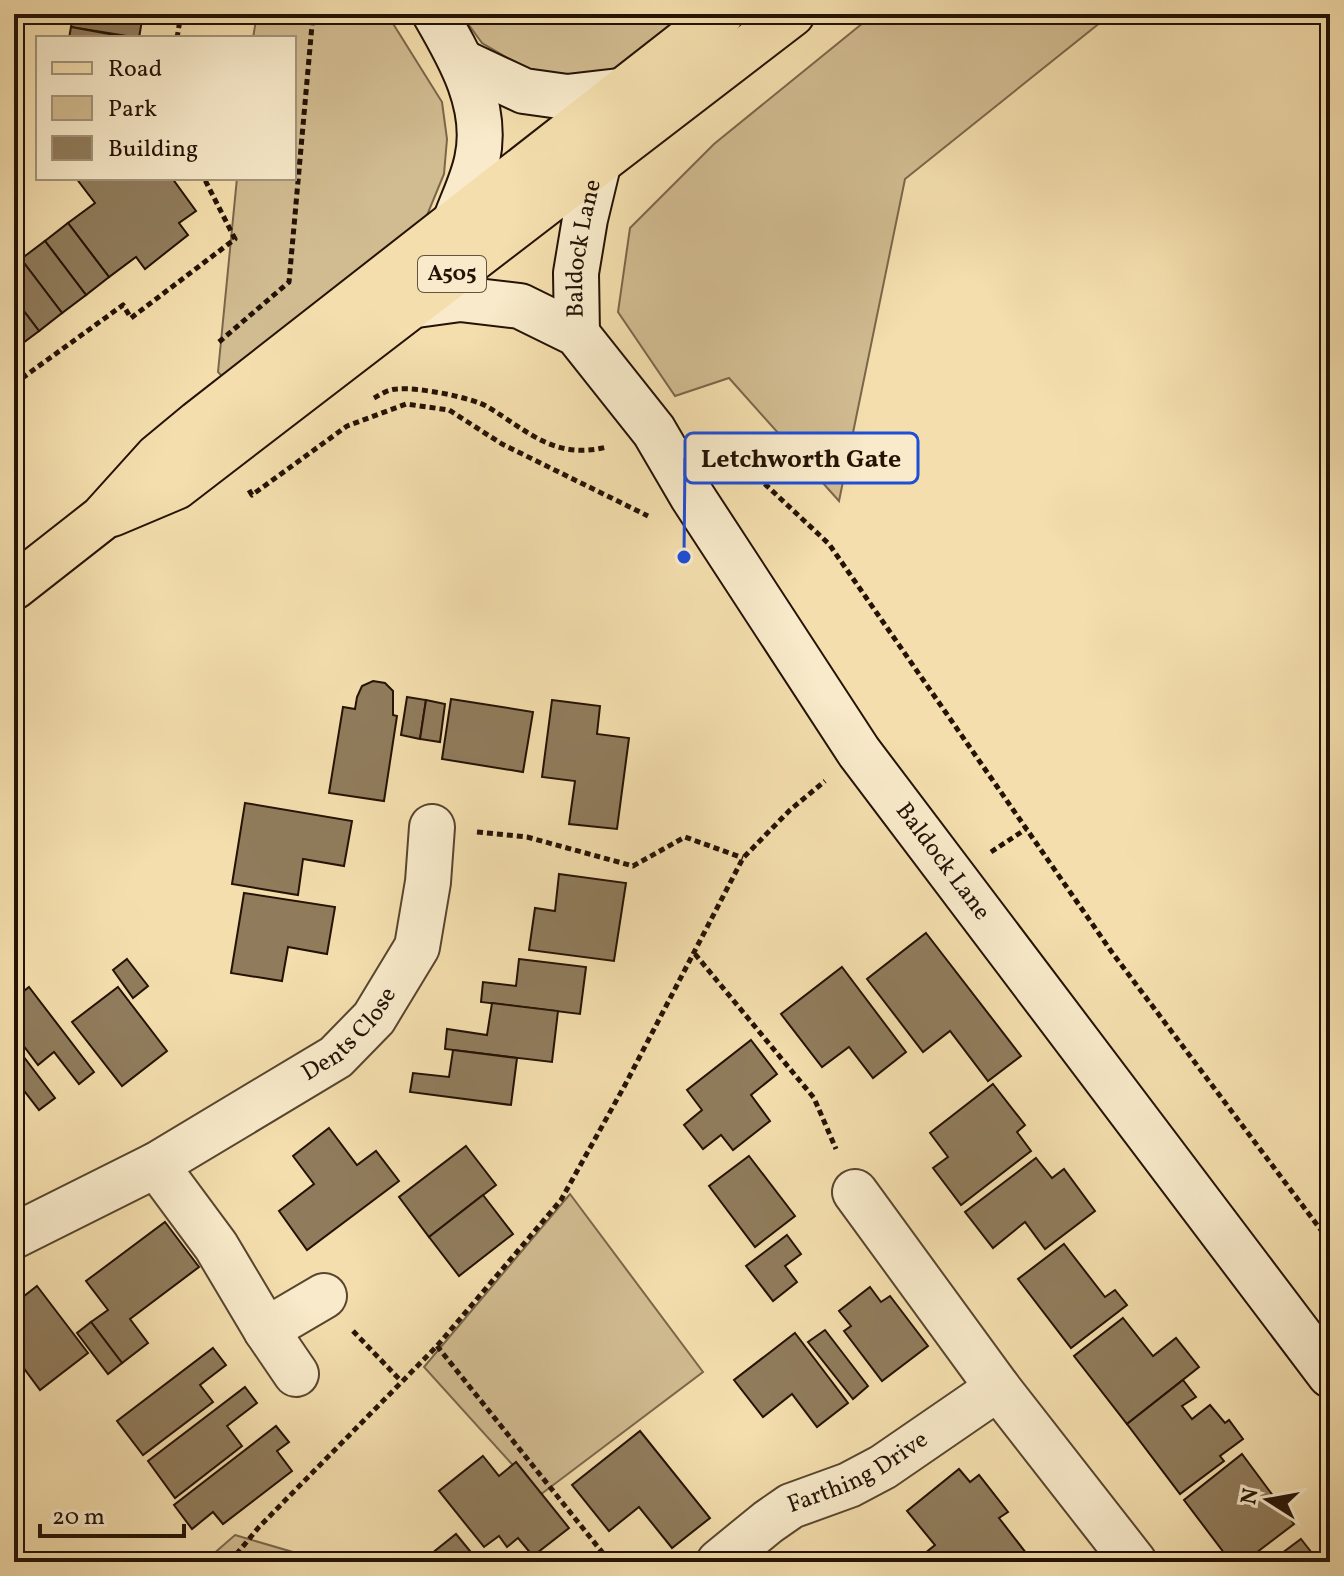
<svg xmlns="http://www.w3.org/2000/svg" width="1344" height="1576" font-family="Vollkorn,serif">
<rect width="100%" height="100%" fill="#f4dead"/>
<filter id="stains"><feTurbulence type="fractalNoise" baseFrequency=".0025" numOctaves="4"/><feColorMatrix values="0 0 0 0 .2 0 0 0 0 .09 0 0 0 0 .02 0 0 0 .5 -.17"/></filter>
<radialGradient id="worn" r=".72"><stop offset=".6" stop-color="#630" stop-opacity="0"/><stop offset="1" stop-color="#630" stop-opacity=".3"/></radialGradient>
<!-- green -->
<g fill="#d1bb90" stroke="#7a664a" stroke-width="2">
<polygon points="257,14 387,14 442,102 447,139 444,174 423,225 229,384 218,372 237,178 294,178 294,38 253,38"/>
<polygon points="461,14 703,14 645,59 598,76 533,73 482,43"/>
<polygon points="874,14 1111,14 905,179 839,501 729,378 675,396 618,312 630,228 714,144"/>
<polygon points="570,1194 703,1372 540,1495 424,1367"/>
<polygon points="235,1535 303,1555 312,1562 204,1562"/>
</g>
<!-- building -->
<g fill="#907c5c" stroke="#241205" stroke-width="2">
<polygon points="74,14 143,14 139,38 71,27"/>
<polygon points="71,27 131,38 69,38"/>
<polygon points="76,178 172,178 196,211 179,223 188,235 145,269 136,257 109,277 68,223 95,203"/>
<polygon points="68,223 109,277 86,295 45,241"/>
<polygon points="45,241 86,295 62,313 21,259"/>
<polygon points="21,259 62,313 39,331 14,298 14,265"/>
<polygon points="14,298 39,331 15,349 14,347"/>
<polygon points="373,681 385,683 393,691 393,715 397,716 384,801 329,793 343,707 355,709 357,697 362,686"/>
<polygon points="407,697 426,700 420,739 401,735"/>
<polygon points="451,699 533,712 523,772 442,759"/>
<polygon points="426,700 445,704 440,742 420,739"/>
<polygon points="552,700 600,706 597,734 629,738 617,829 569,824 575,781 542,777"/>
<polygon points="245,803 352,821 344,866 303,859 298,895 232,884"/>
<polygon points="559,874 626,883 614,961 529,950 535,908 555,911"/>
<polygon points="244,893 335,907 327,954 288,947 282,981 231,973"/>
<polygon points="926,933 1021,1056 988,1081 950,1031 923,1052 867,979"/>
<polygon points="127,959 148,986 133,998 113,970"/>
<polygon points="519,959 586,967 580,1014 481,1002 483,982 516,986"/>
<polygon points="842,967 906,1052 873,1078 849,1047 822,1067 781,1014"/>
<polygon points="29,987 94,1072 79,1084 54,1052 38,1065 14,1033 14,999"/>
<polygon points="118,987 167,1051 122,1086 72,1022"/>
<polygon points="492,1003 558,1011 552,1062 445,1049 447,1029 487,1035"/>
<polygon points="751,1040 777,1074 751,1095 770,1121 733,1150 721,1135 703,1149 684,1125 702,1110 687,1090"/>
<polygon points="14,1044 55,1098 39,1110 18,1083 14,1086"/>
<polygon points="453,1050 517,1058 511,1105 410,1092 413,1073 449,1077"/>
<polygon points="993,1084 1025,1125 1017,1132 1031,1151 961,1205 933,1168 948,1157 930,1133"/>
<polygon points="329,1128 357,1165 376,1151 399,1181 307,1250 279,1211 314,1184 293,1156"/>
<polygon points="466,1146 496,1185 429,1237 399,1197"/>
<polygon points="749,1156 795,1216 755,1247 709,1186"/>
<polygon points="1036,1158 1052,1178 1064,1169 1095,1211 1045,1249 1025,1222 993,1248 965,1212"/>
<polygon points="483,1195 513,1234 459,1276 429,1237"/>
<polygon points="165,1222 199,1267 130,1319 148,1343 122,1363 91,1322 108,1310 86,1281"/>
<polygon points="787,1235 801,1254 785,1266 797,1282 773,1301 746,1266"/>
<polygon points="1064,1244 1105,1297 1115,1290 1127,1305 1071,1348 1018,1279"/>
<polygon points="37,1286 88,1353 40,1390 14,1355 14,1304"/>
<polygon points="870,1287 881,1302 890,1296 928,1346 882,1381 844,1331 851,1326 839,1311"/>
<polygon points="1123,1318 1153,1356 1176,1338 1199,1367 1127,1424 1074,1356"/>
<polygon points="91,1322 122,1363 108,1374 77,1333"/>
<polygon points="825,1330 868,1386 853,1399 808,1342"/>
<polygon points="795,1333 848,1403 817,1427 792,1394 763,1417 734,1380"/>
<polygon points="213,1348 226,1365 200,1385 213,1402 143,1455 117,1421"/>
<polygon points="1183,1380 1196,1397 1182,1406 1192,1419 1210,1405 1225,1423 1229,1420 1243,1439 1220,1456 1224,1461 1180,1494 1127,1424"/>
<polygon points="245,1387 257,1403 227,1426 242,1446 175,1498 148,1461"/>
<polygon points="276,1426 289,1442 277,1451 292,1471 223,1524 213,1512 192,1529 174,1505"/>
<polygon points="640,1431 710,1518 672,1548 639,1507 609,1531 572,1485"/>
<polygon points="1242,1454 1294,1524 1244,1562 1231,1562 1184,1500"/>
<polygon points="483,1456 499,1476 516,1462 569,1528 533,1556 518,1538 507,1547 499,1536 484,1547 439,1491"/>
<polygon points="959,1469 970,1482 979,1475 1008,1512 999,1518 1033,1562 914,1562 935,1545 907,1511"/>
<polygon points="456,1534 479,1562 421,1562"/>
<polygon points="1301,1539 1319,1562 1270,1562"/>
</g>
<g fill="none" stroke-linecap="round" stroke-linejoin="round">
<defs>
<g id="street">
<polyline points="156,1165 216,1246 266,1330 296,1374"/>
<polyline points="855,1192 998,1388 1134,1562"/>
<path id="s1" d="M14 1236 156 1165 336 1057 374 1018 417 947 428 882 432 827"/>
<polyline points="266,1330 324,1296"/>
<path id="s2" d="M719 1562 768 1522 791 1506 849 1485 883 1467 998 1388"/>
</g>
<g id="secondary">
<path d="M435 14C460 57 489 107 477 160 473 180 463 200 456 219"/>
<polyline points="464,63 524,91 567,97 619,91"/>
<path id="s3" d="M409 306 460 299 520 306 577 334 654 431 692 496 859 752 1330 1375"/>
<path id="s4" d="M577 334 576 273 585 219 598 165"/>
</g>
<g id="primary">
<polyline points="112,514 176,487 792,14"/>
<polyline points="14,587 102,518 157,457 198,423 721,14"/>
</g>
</defs>
<!-- street casing -->
<use href="#street" stroke="#58452f" stroke-width="48"/>
<!-- secondary casing -->
<use href="#secondary" stroke="#241205" stroke-width="48"/>
<!-- primary casing -->
<use href="#primary" stroke="#241205" stroke-width="48"/>
<!-- path -->
<g stroke="#241205" stroke-width="5" stroke-dasharray="6 4" stroke-linecap="butt">
<polyline points="177,38 181,14"/>
<polyline points="219,342 289,282 313,14"/>
<polyline points="14,384 123,305 131,318 235,239 204,178"/>
<path d="M374 398C381 394 389 389 397 389 417 387 471 397 488 407 529 432 555 460 607 447"/>
<polyline points="719,445 751,471 829,544 1111,951 1330,1242"/>
<polyline points="734,478 751,471"/>
<polyline points="249,490 252,495 347,426 406,404 449,410 502,444 648,516"/>
<polyline points="477,832 527,837 633,866 685,837 743,858"/>
<polyline points="991,852 1026,829"/>
<polyline points="695,954 814,1098 836,1149"/>
<polyline points="353,1331 401,1381"/>
<polyline points="437,1346 610,1562"/>
<polyline points="230,1562 259,1527 437,1346 561,1200 625,1085 743,858 790,810 825,781"/>
</g>
<!-- street -->
<use href="#street" stroke="#f8eaca" stroke-width="44"/>
<!-- secondary -->
<use href="#secondary" stroke="#f8eaca" stroke-width="44"/>
<!-- primary -->
<use href="#primary" stroke="#f4dead" stroke-width="44"/>
</g>
<g text-anchor="middle" dominant-baseline="central" stroke-width="6" stroke-linejoin="round" paint-order="stroke">
<!-- shield labels -->
<rect fill="#f8eaca" stroke="#645340" stroke-width="2" x="418" y="256" width="68" height="36" rx="6"/>
<g font-size="22" font-weight="bold" fill="#241205">
<text x="452" y="274">A505</text>
</g>
<!-- street labels -->
<g font-size="24" fill="#241205" stroke="#f8eaca">
<text stroke="none"><textPath href="#s4" startOffset="86">Baldock Lane</textPath></text>
<text stroke="none"><textPath href="#s3" startOffset="818">Baldock Lane</textPath></text>
<text stroke="none"><textPath href="#s1" startOffset="394">Dents Close</textPath></text>
<text stroke="none"><textPath href="#s2" startOffset="166">Farthing Drive</textPath></text>
</g>
</g>
<!-- callouts -->
<path fill="none" stroke="#1d4ed8" stroke-width="3" d="M684 557L685 458"/>
<circle fill="#1d4ed8" stroke="#f8eaca" stroke-width="3" cx="684" cy="557" r="8"/>
<rect fill="#f8eaca" stroke="#1d4ed8" stroke-width="3" x="685" y="433" width="233" height="50" rx="8"/>
<g font-size="26" text-anchor="middle" font-weight="bold" fill="#241205">
<text x="801" y="467">Letchworth Gate</text>
</g>
<!-- margin -->
<rect width="1344" height="1576" fill="none" stroke="#f4dead" stroke-width="48"/>
<rect x="16" y="16" width="1312" height="1544" fill="none" stroke="#241205" stroke-width="4"/>
<rect x="24" y="24" width="1296" height="1528" fill="none" stroke="#241205" stroke-width="2"/>
<!-- legend -->
<rect x="36" y="36" width="260" height="144" fill="#f8eaca" stroke="#a3947b" stroke-width="2"/>
<rect x="52" y="62" width="40" height="12" fill="#f4dead" stroke="#a3947b" stroke-width="2"/>
<text x="108" y="76" font-size="24" fill="#241205">Road</text>
<rect x="52" y="96" width="40" height="24" fill="#d1bb90" stroke="#a3947b" stroke-width="2"/>
<text x="108" y="116" font-size="24" fill="#241205">Park</text>
<rect x="52" y="136" width="40" height="24" fill="#907c5c" stroke="#a3947b" stroke-width="2"/>
<text x="108" y="156" font-size="24" fill="#241205">Building</text>
<!-- north arrow -->
<g transform="translate(1268 1500) rotate(281)" stroke="#f8eaca" stroke-width="6" paint-order="stroke">
<path d="M0-6L14 30L0 20L-14 30Z" fill="#241205"/>
<text y="-12" font-size="22" font-weight="bold" text-anchor="middle" fill="#241205">N</text>
</g>
<!-- scale -->
<path d="M40 1524v12h144v-12" fill="none" stroke="#241205" stroke-width="4"/>
<text x="52" y="1524" font-size="24" fill="#241205" stroke="#f8eaca" stroke-width="6" paint-order="stroke">20 m</text>
<rect width="100%" height="100%" filter="url(#stains)"/>
<rect width="100%" height="100%" fill="url(#worn)"/>
</svg>
